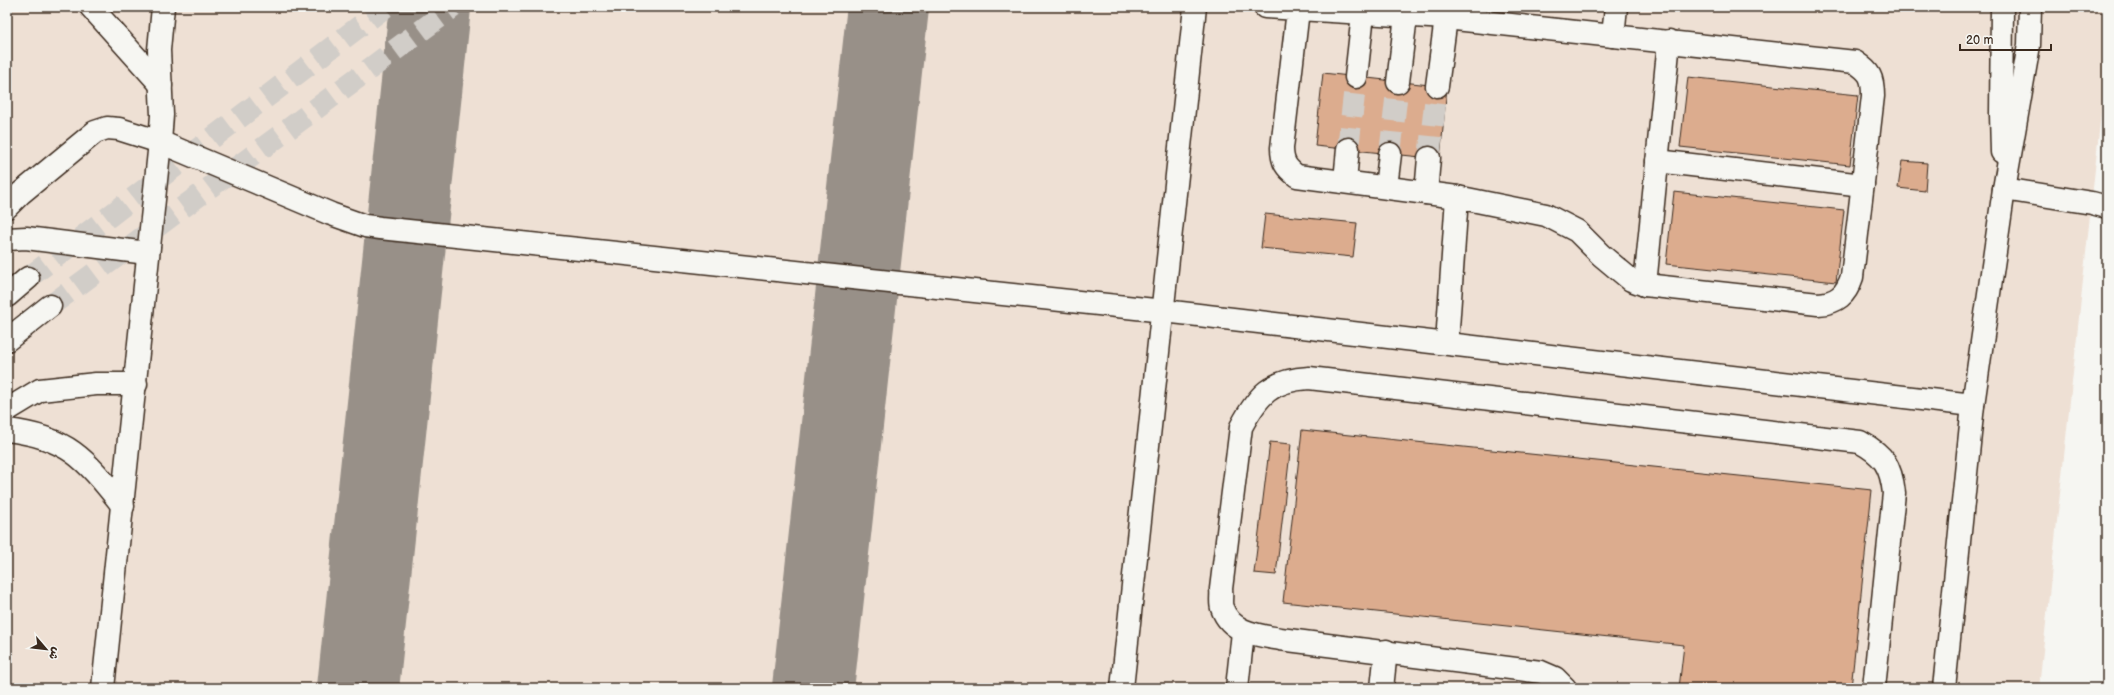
<svg xmlns="http://www.w3.org/2000/svg" width="2114" height="695" font-family="'Balsamiq Sans','Playpen Sans Arabic',sans-serif">
<rect width="100%" height="100%" fill="#f6f6f2"/>
<filter id="ink" filterUnits="userSpaceOnUse"><feTurbulence type="fractalNoise" baseFrequency=".025" numOctaves="2"/><feDisplacementMap in="SourceGraphic" scale="8" xChannelSelector="R" yChannelSelector="G"/><feConvolveMatrix kernelMatrix="1 2 1 2 8 2 1 2 1" color-interpolation-filters="sRGB"/></filter>
<g filter="url(#ink)">
<!-- built -->
<polygon fill="#eee0d4" points="7,7 2107,7 2107,58 2039,688 7,688"/>
<g fill="none" stroke-linecap="round" stroke-linejoin="round">
<!-- taxiway -->
<g stroke="#989088" stroke-width="82">
<polyline points="358,688 430,7"/>
<polyline points="813,688 888,7"/>
</g>
</g>
<!-- building -->
<g fill="#dcac8e" stroke="#3b2a1e">
<polygon points="1323,73 1447,87 1440,159 1315,146"/>
<polygon points="1688,77 1858,95 1850,165 1680,147"/>
<polygon points="1902,161 1927,163 1925,191 1898,188"/>
<polygon points="1674,192 1844,210 1836,282 1666,264"/>
<polygon points="1265,214 1357,223 1353,257 1261,248"/>
<polygon points="1302,430 1872,490 1851,688 1679,688 1684,645 1283,602"/>
<polygon points="1270,442 1291,444 1276,575 1254,573"/>
</g>
<g fill="none" stroke-linecap="round" stroke-linejoin="round">
<!-- minor-tunnel -->
<g stroke="#d1cdc8" stroke-width="22" stroke-dasharray="22 11" stroke-linecap="butt">
<polyline points="1348,149 1356,77"/>
<polyline points="1390,154 1398,82"/>
<polyline points="1429,158 1437,86"/>
<polyline points="28,278 385,7"/>
<polyline points="50,306 453,7"/>
</g>
<defs>
<g id="minor">
<polyline points="91,7 161,85"/>
<path d="M1265 7 1446 18 1855 62C1870 72 1873 77 1873 96L1852 277C1846 295 1837 303 1818 304L1645 285 1631 280 1601 255 1577 231 1546 215 1457 197 1297 176C1286 168 1282 162 1282 148L1298 10"/>
<polyline points="2002,7 2001,114 2002,152"/>
<polyline points="1613,36 1616,7"/>
<polyline points="1356,77 1363,14"/>
<polyline points="1398,82 1406,16"/>
<polyline points="1437,86 1446,18"/>
<polyline points="1657,161 1863,185"/>
<polyline points="1345,181 1348,149"/>
<polyline points="1386,187 1390,154"/>
<polyline points="2004,189 2092,203 2107,207"/>
<polyline points="1426,193 1429,158"/>
<polyline points="7,207 21,193 95,132 107,128 119,129 160,142 331,214 365,226 380,228 1164,311 1973,405"/>
<polyline points="7,239 26,238 147,253"/>
<polyline points="1645,285 1669,41"/>
<polyline points="7,296 28,278"/>
<polyline points="7,340 50,306"/>
<polyline points="1447,343 1457,197"/>
<polyline points="7,410 40,390 96,384 136,384"/>
<path d="M7 430C69 437 86 460 123 506"/>
<polyline points="103,688 160,142 162,115 159,50 163,7"/>
<polyline points="1122,688 1195,7"/>
<polyline points="1237,688 1243,632"/>
<polyline points="1382,688 1386,651"/>
<path d="M1565 688 1555 678 1541 672 1280 639C1257 635 1231 633 1222 608 1220 603 1222 595 1221 589L1241 427C1258 395 1271 380 1309 378L1860 442C1884 455 1891 466 1894 493L1874 688"/>
<polyline points="1944,688 1973,405 2004,189 2029,45 2030,7"/>
</g>
</defs>
<!-- minor casing -->
<use href="#minor" stroke="#3b2a1e" stroke-width="25"/>
<!-- minor -->
<use href="#minor" stroke="#f6f6f2" stroke-width="22"/>
</g>
</g>
<!-- margin -->
<rect width="2114" height="695" fill="none" stroke="#f6f6f2" stroke-width="24"/>
<rect x="12" y="12" width="2090" height="671" fill="none" stroke="#3b2a1e" stroke-width="1.5" filter="url(#ink)"/>
<!-- north arrow -->
<g transform="translate(46 649) rotate(118)" stroke="#f6f6f2" stroke-width="3" paint-order="stroke">
<path d="M0-3L7 15L0 10L-7 15Z" fill="#3b2a1e"/>
<text y="-6" font-size="11" font-weight="bold" text-anchor="middle" fill="#3b2a1e">ش</text>
</g>
<!-- scale -->
<path d="M1960 44v6h91v-6" fill="none" stroke="#3b2a1e" stroke-width="2"/>
<text x="1966" y="44" font-size="12" fill="#3b2a1e" stroke="#f6f6f2" stroke-width="3" paint-order="stroke">20 m</text>
</svg>
